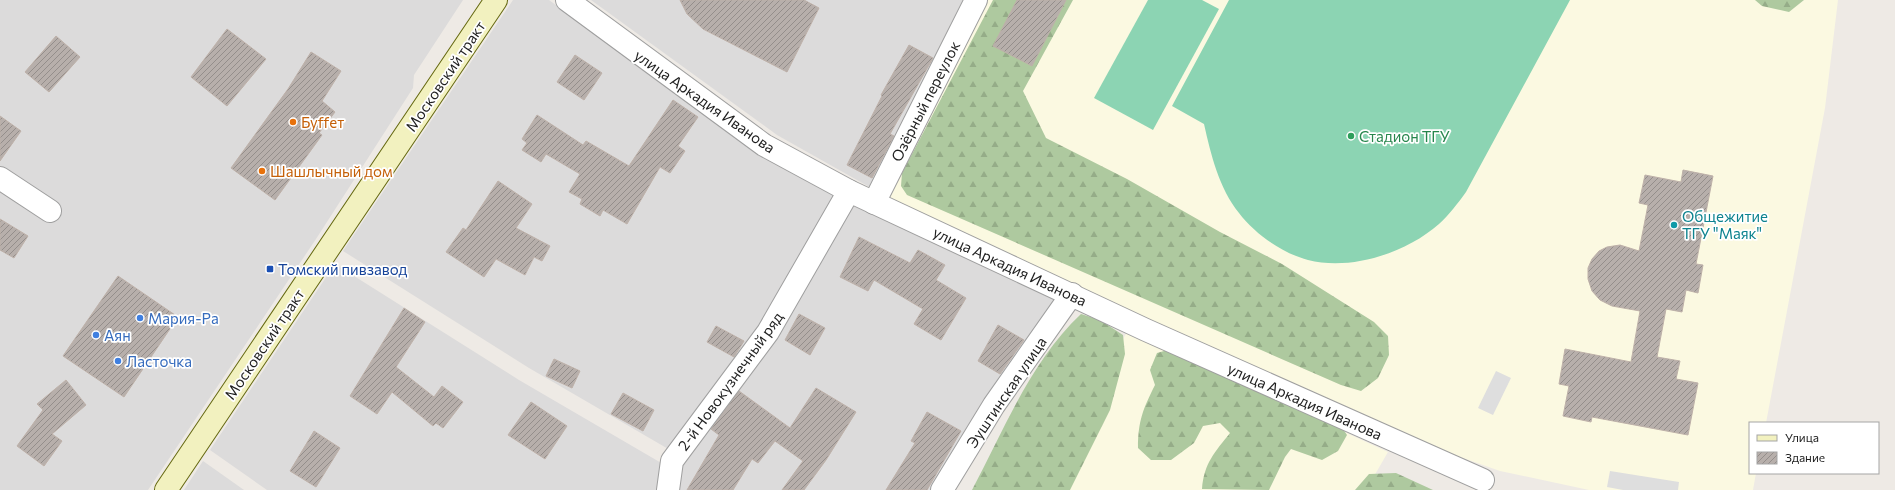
<svg xmlns="http://www.w3.org/2000/svg" width="1895" height="490" font-family="Commissioner,sans-serif">
<defs>
<pattern id="forest-firs" width="22" height="20" patternUnits="userSpaceOnUse"><rect width="22" height="20" fill="#aec99f"/><path d="M5 1l3.5 6h-7zM16 11l3.5 6h-7z" fill="#95ac88"/></pattern>
<pattern id="building-hatch" width="6" height="6" patternUnits="userSpaceOnUse"><rect width="6" height="6" fill="#b7afab"/><path d="M-1 1l2-2M0 6l6-6M5 7l2-2" fill="none" stroke="#948e8b"/></pattern>
</defs>
<rect width="100%" height="100%" fill="#eeeae5"/>
<!-- residential -->
<g fill="#dcdbdb">
<polygon points="0,0 463,0 414,75 413,88 316,239 148,490 0,490"/>
<polygon points="513,0 549,0 760,154 835,194 760,327 670,450 529,368 343,251"/>
<polygon points="591,0 967,0 873,189 777,135"/>
<polygon points="852,205 1058,300 932,490 675,490 678,466"/>
<polygon points="335,264 519,380 663,464 660,490 267,490 210,450"/>
<polygon points="203,461 244,490 184,490"/>
</g>
<!-- education -->
<g fill="#fbf9e1">
<polygon points="987,0 1838,0 1825,108 1766,423 1750,423 1750,473 1756,473 1753,490 1589,490 1500,471 1443,451 1362,418 885,196"/>
<polygon points="1127,332 1388,452 1366,490 1036,490"/>
</g>
<!-- forest -->
<g fill="url(#forest-firs)">
<polygon points="993,0 1073,0 1023,91 1046,138 1127,179 1220,232 1282,264 1374,322 1388,336 1389,355 1378,378 1361,391 1341,385 907,195 901,186 902,173"/>
<polygon points="1755,0 1804,0 1789,12 1762,6"/>
<path d="M1081 314 1100 320 1123 335 1125 354 1110 410 1070 490H972C1004 430 1030 362 1081 314Z"/>
<path d="M1171 349 1339 423 1347 435 1338 451 1322 460 1291 449 1285 457 1269 490 1202 489C1204 463 1215 452 1230 433L1220 423 1203 426 1194 443 1171 460H1151L1138 448C1138 421 1143 409 1155 385L1150 370 1157 353Z"/>
<polygon points="1396,473 1433,490 1355,490 1369,474"/>
</g>
<!-- pitch -->
<g fill="#8cd4b3">
<polygon points="1148,0 1202,0 1219,9 1153,130 1094,98"/>
<path d="M1229 0H1570L1466 192C1458 203 1449 215 1439 224 1406 253 1351 271 1308 260 1282 253 1255 234 1239 213 1219 188 1211 155 1204 124L1172 106Z"/>
</g>
<!-- parking -->
<g fill="#dedede">
<polygon points="1496,371 1511,378 1493,415 1478,408"/>
<polygon points="1610,471 1679,482 1678,490 1623,490 1607,487"/>
</g>
<!-- building -->
<g fill="url(#building-hatch)" stroke="#beb1a9">
<polygon points="680,0 804,0 819,8 787,72 703,29 687,14"/>
<polygon points="1017,0 1066,0 1032,66 993,46"/>
<polygon points="227,29 266,59 227,106 191,77"/>
<polygon points="56,36 80,57 49,92 25,72"/>
<polygon points="909,45 933,58 890,134 894,136 872,178 847,165 882,96 881,95"/>
<polygon points="311,52 341,71 322,101 335,112 319,133 322,135 275,200 231,168 288,89"/>
<polygon points="575,55 602,73 584,100 557,82"/>
<polygon points="673,100 698,117 678,146 685,151 670,173 660,167 627,224 603,210 600,216 580,204 582,199 569,192 580,174 546,154 541,162 522,150 527,143 522,139 537,115 583,145 586,141 629,166"/>
<polygon points="0,116 21,131 0,161"/>
<polygon points="1683,170 1713,176 1696,264 1703,265 1698,293 1686,290 1682,312 1666,309 1657,357 1680,361 1676,379 1698,383 1688,435 1592,417 1591,422 1563,416 1569,386 1559,384 1565,349 1631,362 1640,311 1612,306 1600,300 1592,291 1588,279 1588,268 1592,259 1599,251 1607,247 1620,245 1639,251 1648,205 1639,203 1645,175 1681,182"/>
<polygon points="498,181 532,204 516,228 550,246 542,261 534,257 525,275 496,259 484,277 446,252 463,228 466,230"/>
<polygon points="0,219 28,236 14,258 0,250"/>
<polygon points="859,237 910,263 918,250 945,265 936,280 966,298 941,340 914,324 923,309 874,280 868,291 840,277"/>
<polygon points="118,276 178,317 124,397 63,356"/>
<polygon points="404,308 425,322 396,367 434,397 442,386 463,402 443,428 436,423 433,426 392,392 377,414 350,396"/>
<polygon points="799,314 825,328 810,355 785,340"/>
<polygon points="998,325 1024,340 1000,374 978,361"/>
<polygon points="716,326 744,341 734,357 707,342"/>
<polygon points="554,359 580,371 572,388 546,376"/>
<polygon points="66,380 86,405 52,434 62,441 44,466 17,446 43,410 37,404"/>
<polygon points="816,388 856,412 826,460 804,490 782,490 803,461 775,441 758,463 752,459 733,490 687,490 719,435 711,429 739,391 790,428"/>
<polygon points="623,393 654,410 643,431 611,414"/>
<polygon points="531,402 567,426 545,459 508,435"/>
<polygon points="927,412 961,431 927,490 886,490 915,443 911,441"/>
<polygon points="314,431 340,448 316,487 290,471"/>
</g>
<g fill="none" stroke-linecap="round" stroke-linejoin="round">
<defs>
<g id="street">
<polyline points="567,0 764,145 849,191 1146,330 1483,480"/>
<polyline points="0,178 50,211"/>
<polyline points="874,203 976,0"/>
<polyline points="668,490 672,461 768,332 849,191"/>
<polyline points="942,490 994,405 1072,294"/>
</g>
<polyline id="secondary" points="166,490 496,0"/>
</defs>
<!-- street casing -->
<use href="#street" stroke="#9f9f9f" stroke-width="24"/>
<!-- secondary casing -->
<use href="#secondary" stroke="#666911" stroke-width="24"/>
<!-- street -->
<use href="#street" stroke="#fff" stroke-width="22"/>
<!-- secondary -->
<use href="#secondary" stroke="#f2f1bf" stroke-width="22"/>
</g>
<!-- markers -->
<g fill="#e8710a" stroke="#fff" stroke-width="1.5">
<circle cx="293" cy="122" r="4"/>
<circle cx="262" cy="171" r="4"/>
</g>
<circle fill="#2e9e5b" stroke="#fff" stroke-width="1.5" cx="1351" cy="136" r="4"/>
<circle fill="#0f9aa8" stroke="#fff" stroke-width="1.5" cx="1674" cy="225" r="4"/>
<rect fill="#1a4fb4" stroke="#fff" stroke-width="1.5" x="266" y="265" width="8" height="8" rx="2"/>
<g fill="#3f7fe0" stroke="#fff" stroke-width="1.5">
<circle cx="140" cy="318" r="4"/>
<circle cx="96" cy="335" r="4"/>
<circle cx="118" cy="361" r="4"/>
</g>
<g text-anchor="middle" dominant-baseline="central" stroke-width="3.5" stroke-linejoin="round" paint-order="stroke">
<!-- street labels -->
<g font-size="15" fill="#1e1e1e" stroke="#fff">
<text transform="translate(445 76) rotate(-56)">Московский тракт</text>
<text transform="translate(705 101) rotate(35)">улица Аркадия Иванова</text>
<text transform="translate(925 101) rotate(-63)">Озёрный переулок</text>
<text transform="translate(1010 266) rotate(25)">улица Аркадия Иванова</text>
<text transform="translate(264 344) rotate(-56)">Московский тракт</text>
<text transform="translate(730 381) rotate(-54)">2-й Новокузнечный ряд</text>
<text transform="translate(1006 392) rotate(-56)">Эуштинская улица</text>
<text transform="translate(1305 401) rotate(24)">улица Аркадия Иванова</text>
</g>
<!-- food labels -->
<g font-size="15" fill="#c56008" stroke="#fff" text-anchor="start">
<text x="301" y="122">Буffет</text>
<text x="270" y="171">Шашлычный дом</text>
</g>
<!-- leisure labels -->
<g font-size="15" fill="#27864d" stroke="#fff" text-anchor="start">
<text x="1359" y="136">Стадион ТГУ</text>
</g>
<!-- culture labels -->
<g font-size="15" fill="#0d838f" stroke="#fff" text-anchor="start">
<text x="1682" y="216">Общежитие<tspan x="1682" dy="17">ТГУ "Маяк"</tspan></text>
</g>
<!-- transit labels -->
<g font-size="15" fill="#164399" stroke="#fff" text-anchor="start">
<text x="278" y="269">Томский пивзавод</text>
</g>
<!-- shop labels -->
<g font-size="15" fill="#366cbe" stroke="#fff" text-anchor="start">
<text x="148" y="318">Мария-Ра</text>
<text x="104" y="335">Аян</text>
<text x="126" y="361">Ласточка</text>
</g>
</g>
<!-- legend -->
<rect x="1749" y="422" width="130" height="52" fill="#ffffff" stroke="#a5a5a5"/>
<rect x="1757" y="435" width="20" height="6" fill="#f2f1bf" stroke="#a5a5a5"/>
<text x="1785" y="442" font-size="12" fill="#1e1e1e">Улица</text>
<rect x="1757" y="452" width="20" height="12" fill="url(#building-hatch)" stroke="#a5a5a5"/>
<text x="1785" y="462" font-size="12" fill="#1e1e1e">Здание</text>
</svg>
